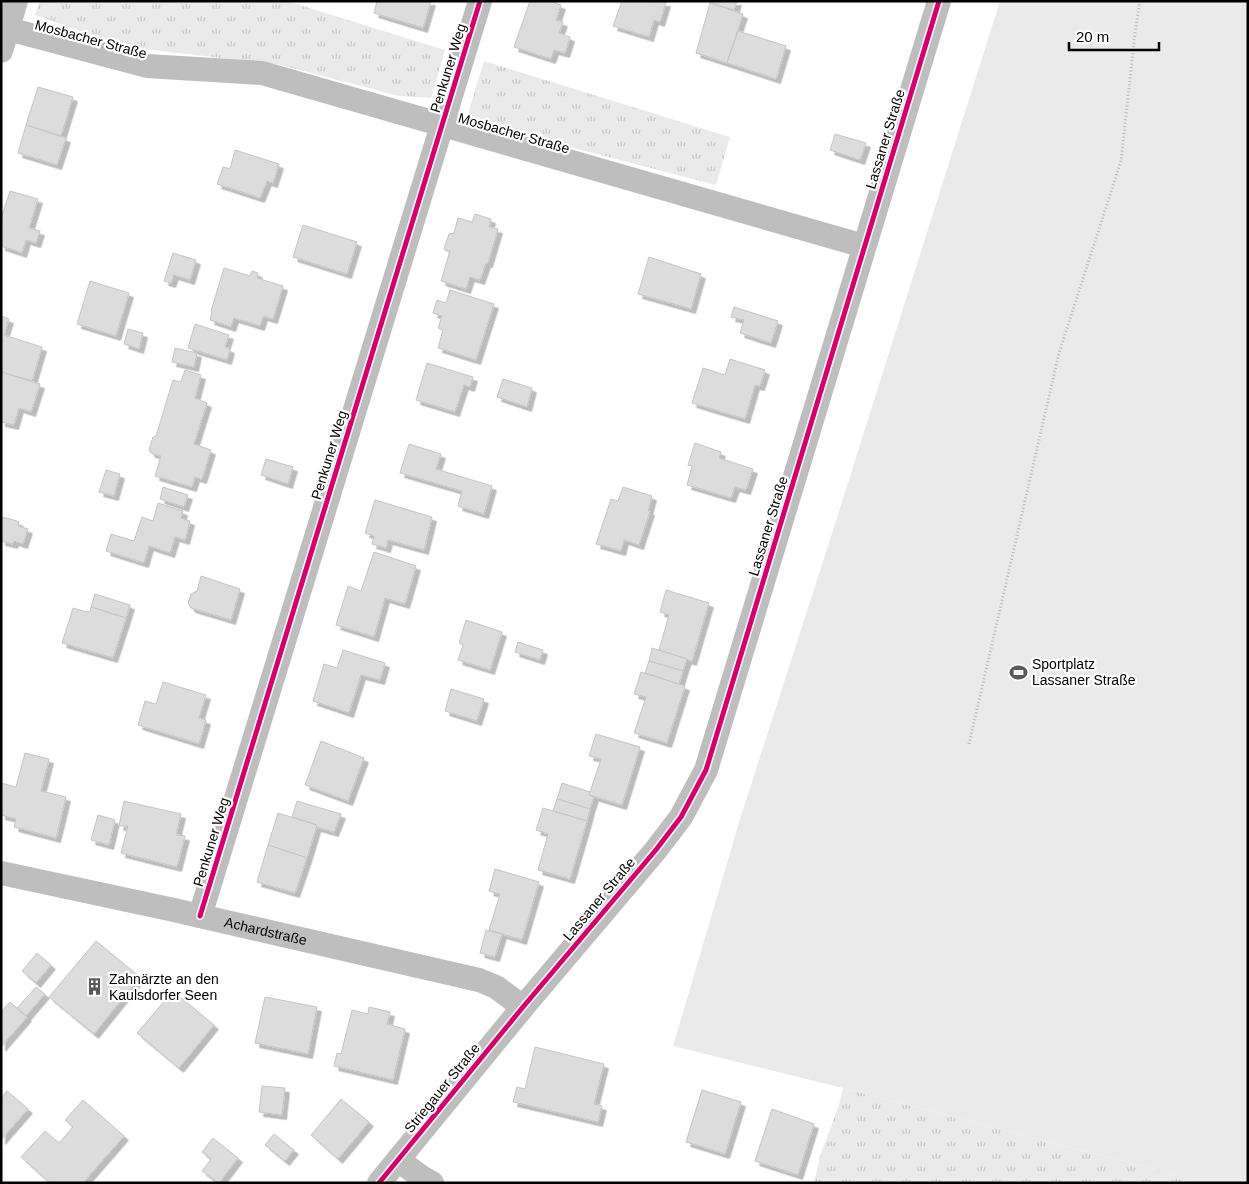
<svg xmlns="http://www.w3.org/2000/svg" width="1249" height="1184" font-family="Arial,sans-serif">
<defs>
<pattern id="grass-tufts" width="24" height="20" patternUnits="userSpaceOnUse" patternTransform="scale(1.25)"><rect width="24" height="20" fill="#eaeaea"/><path d="M3 7l-1-3M5 7V3M7 7l1-3M15 17l-1-3M17 17v-4M19 17l1-3" fill="none" stroke="#c7c7c7"/></pattern>
<filter id="shadow"><feDropShadow dx="4.5" dy="4.5" stdDeviation="0" flood-color="#0004"/></filter>
</defs>
<rect width="100%" height="100%" fill="#fff"/>
<!-- grass -->
<g fill="url(#grass-tufts)">
<polygon points="40,1 287,1 445,50 431,98 399,96 281,65 126,47 35,15"/>
<polygon points="484,61 730,137 716,185 466,120"/>
<polygon points="843,1088 1207,1183 814,1183 820,1156 839,1105"/>
</g>
<!-- pitch -->
<polygon fill="#eaeaea" points="1000,1 1248,1 1248,1183 1207,1183 843,1088 673,1046 740,819 835,524"/>
<!-- building -->
<g fill="#dcdcdc" stroke="#c5c5c5" filter="url(#shadow)">
<polygon points="377,1 431,1 423,28 374,13"/>
<polygon points="530,1 550,1 561,5 556,20 563,22 559,33 570,37 565,53 554,50 551,59 514,47"/>
<polygon points="622,1 666,2 660,22 654,20 649,37 613,26"/>
<polygon points="711,1 737,1 734,10 710,3"/>
<polygon points="710,3 743,14 727,63 696,53"/>
<polygon points="738,31 786,46 776,79 727,63"/>
<polygon points="38,87 73,97 61,136 26,125"/>
<polygon points="26,125 66,138 57,165 18,153"/>
<polygon points="835,134 866,143 860,160 830,150"/>
<polygon points="235,150 279,164 273,183 267,181 260,198 217,184 223,167 230,169"/>
<polygon points="10,191 38,199 29,228 40,231 36,243 26,240 22,253 1,246 1,219"/>
<polygon points="475,214 491,219 489,227 498,229 488,263 486,263 480,280 470,277 466,289 441,281 450,251 446,251 444,249 449,234 454,233 458,218 472,222"/>
<polygon points="303,225 357,242 347,274 293,257"/>
<polygon points="173,253 196,260 190,280 174,275 171,283 164,281"/>
<polygon points="649,257 701,274 691,309 638,294"/>
<polygon points="224,268 250,276 252,271 258,273 257,278 283,286 273,319 263,316 260,326 234,318 231,327 210,320 212,311 211,311"/>
<polygon points="90,281 129,293 116,336 77,324"/>
<polygon points="450,290 494,304 476,360 438,348 443,330 438,328 442,316 433,313 437,300 446,303"/>
<polygon points="734,307 778,321 771,343 740,333 744,320 731,317"/>
<polygon points="1,316 9,319 4,335 42,347 32,381 1,372"/>
<polygon points="195,324 229,335 225,347 230,349 227,360 188,348"/>
<polygon points="128,329 143,333 139,349 124,344"/>
<polygon points="175,348 197,353 194,367 172,362"/>
<polygon points="730,359 765,370 760,386 755,385 745,419 692,403 703,368 725,375"/>
<polygon points="427,363 473,377 470,387 464,385 455,412 416,400"/>
<polygon points="185,370 201,375 195,398 207,403 194,444 211,450 202,479 195,477 192,487 155,476 161,456 151,453 149,450 153,437 156,436 173,380 181,382"/>
<polygon points="1,372 40,384 31,412 19,408 14,425 1,422"/>
<polygon points="503,379 532,388 527,407 497,397"/>
<polygon points="695,443 721,452 719,458 753,469 746,490 735,487 731,498 687,485 692,466 688,465"/>
<polygon points="409,444 441,454 436,469 492,486 484,514 458,506 462,491 400,473"/>
<polygon points="266,459 293,467 288,484 261,475"/>
<polygon points="106,470 120,474 114,496 99,492"/>
<polygon points="163,487 188,495 184,507 160,499"/>
<polygon points="623,487 652,496 648,511 650,511 639,545 624,540 621,551 596,544 611,499 618,501"/>
<polygon points="375,500 432,517 424,550 388,540 386,548 372,544 374,536 365,533"/>
<polygon points="158,503 183,511 181,518 190,521 185,540 175,537 170,553 149,546 144,563 106,551 111,534 134,541 142,517 153,521"/>
<polygon points="3,517 17,521 19,522 18,526 28,529 23,544 14,541 13,544 1,541 1,521"/>
<polygon points="374,552 416,566 405,604 385,598 374,637 336,625 348,586 361,591"/>
<polygon points="201,576 240,589 231,620 191,608 188,603 191,594 197,591"/>
<polygon points="666,590 709,603 692,661 659,650 669,615 660,612"/>
<polygon points="95,594 130,605 126,618 91,607"/>
<polygon points="91,607 126,618 113,658 62,643 73,608 87,612 87,611 90,612"/>
<polygon points="466,620 502,632 490,670 458,660 463,645 459,643"/>
<polygon points="518,642 543,650 540,660 515,652"/>
<polygon points="652,648 687,659 683,671 649,661"/>
<polygon points="343,650 385,663 380,680 361,675 349,713 313,701 324,664 337,668"/>
<polygon points="649,661 683,671 679,684 645,673"/>
<polygon points="641,672 685,686 667,743 634,733 646,697 634,694"/>
<polygon points="163,682 206,695 199,718 206,720 199,744 138,725 145,701 156,704"/>
<polygon points="451,689 484,699 477,721 445,711"/>
<polygon points="596,734 640,747 622,805 589,795 601,759 589,756"/>
<polygon points="321,741 364,758 348,801 305,785"/>
<polygon points="25,753 49,759 41,791 66,797 56,838 14,827 16,819 1,815 1,783 16,787"/>
<polygon points="562,783 590,792 589,795 594,797 590,809 557,799"/>
<polygon points="557,799 590,809 587,821 553,811"/>
<polygon points="124,801 181,814 176,835 185,836 177,867 121,853 128,826 119,826"/>
<polygon points="297,801 341,814 334,832 316,827 317,825 292,817"/>
<polygon points="543,808 587,821 570,879 538,870 548,834 536,830"/>
<polygon points="278,813 317,825 307,858 268,845"/>
<polygon points="98,815 115,820 109,845 91,840"/>
<polygon points="268,845 307,858 295,893 257,882"/>
<polygon points="495,869 539,882 522,940 489,930 500,894 489,891"/>
<polygon points="486,930 502,934 495,957 480,953"/>
<polygon points="96,941 140,977 94,1034 49,997"/>
<polygon points="37,953 51,965 36,983 22,971"/>
<polygon points="36,987 45,994 26,1016 17,1008"/>
<polygon points="173,991 214,1025 179,1068 137,1033"/>
<polygon points="265,997 317,1007 308,1054 255,1043"/>
<polygon points="10,1002 27,1017 1,1047 1,1012"/>
<polygon points="369,1007 390,1012 387,1024 405,1029 393,1080 334,1066 337,1053 341,1054 352,1010 368,1014"/>
<polygon points="535,1047 604,1064 594,1104 602,1106 598,1122 513,1102 517,1087 525,1089"/>
<polygon points="262,1086 285,1088 282,1115 259,1112"/>
<polygon points="702,1090 741,1102 725,1154 686,1142"/>
<polygon points="7,1091 28,1109 1,1140 1,1098"/>
<polygon points="341,1099 369,1122 338,1159 311,1135"/>
<polygon points="83,1100 124,1136 83,1183 50,1183 21,1157 45,1131 59,1143 73,1127 65,1120"/>
<polygon points="772,1109 814,1124 798,1175 755,1161"/>
<polygon points="274,1134 294,1150 285,1161 265,1145"/>
<polygon points="213,1138 238,1158 219,1183 202,1171 211,1159 202,1152"/>
</g>
<g fill="none" stroke-linecap="round" stroke-linejoin="round">
<!-- path -->
<polyline stroke="#b8b8b8" stroke-width="3" stroke-dasharray="1 2.5" stroke-linecap="butt" points="969,744 1059,353 1121,161 1135,33 1140,1"/>
<!-- minor -->
<g stroke="#bebebe" stroke-width="24">
<polyline points="1,27 147,66 262,73 864,246"/>
<polyline points="1,51 16,1"/>
<path id="s1" d="M1 873 174 910 479 980 496 987 523 1007"/>
<polyline points="200,916 480,1"/>
<polyline points="398,1160 420,1176 432,1183"/>
<polyline points="379,1183 523,1007 655,851 681,817 706,770 939,1"/>
</g>
<defs>
<g id="cycleway">
<polyline points="200,916 480,1"/>
<polyline points="379,1183 523,1007 655,851 681,817 706,770 939,1"/>
</g>
</defs>
<!-- cycleway casing -->
<use href="#cycleway" stroke="#fff" stroke-width="8"/>
<!-- cycleway -->
<use href="#cycleway" stroke="#d6006c" stroke-width="5"/>
</g>
<!-- icons -->
<defs>
<symbol id="stadium-bare" viewBox="-9 -9 18 18"><path d="M0-5a6.5 5 0 1 0 0 10a6.5 5 0 1 0 0-10ZM-3.5-1.8h7v3.6h-7Z" fill="#595959" stroke="#fff" stroke-width="2.5" paint-order="stroke"/></symbol>
<symbol id="building-bare" viewBox="-9 -9 18 18"><path d="M-4-6H4V6H1V3H-1V6H-4ZM-2.5-4.3h1.7v1.8h-1.7ZM.8-4.3h1.7v1.8H.8ZM-2.5-1h1.7V.8h-1.7ZM.8-1h1.7V.8H.8Z" fill="#595959" stroke="#fff" stroke-width="2.5" paint-order="stroke"/></symbol>
</defs>
<g fill-rule="evenodd">
<use href="#stadium-bare" x="1006" y="660" width="25" height="25"/>
<use href="#building-bare" x="82" y="974" width="25" height="25"/>
</g>
<g text-anchor="middle" dominant-baseline="central" stroke-width="4.5" stroke-linejoin="round" paint-order="stroke">
<!-- street labels -->
<g font-size="14" fill="#000" stroke="#fff">
<text transform="translate(91 39) rotate(15)">Mosbacher Straße</text>
<text transform="translate(448 68) rotate(-73)">Penkuner Weg</text>
<text transform="translate(514 133) rotate(16)">Mosbacher Straße</text>
<text transform="translate(885 139) rotate(-73)">Lassaner Straße</text>
<text transform="translate(329 455) rotate(-73)">Penkuner Weg</text>
<text transform="translate(768 526) rotate(-73)">Lassaner Straße</text>
<text transform="translate(211 842) rotate(-73)">Penkuner Weg</text>
<text transform="translate(599 899) rotate(-50)">Lassaner Straße</text>
<text stroke="none"><textPath href="#s1" startOffset="271">Achardstraße</textPath></text>
<text transform="translate(442 1088) rotate(-51)">Striegauer Straße</text>
</g>
<!-- poi labels -->
<g font-size="14" fill="#000" stroke="#fff" text-anchor="start">
<text x="1032" y="664">Sportplatz<tspan x="1032" dy="16">Lassaner Straße</tspan></text>
<text x="109" y="979">Zahnärzte an den<tspan x="109" dy="16">Kaulsdorfer Seen</tspan></text>
</g>
</g>
<!-- border -->
<rect width="1249" height="1184" fill="none" stroke="#000000" stroke-width="5"/>
<!-- scale -->
<path d="M1069 42v8h90v-8" fill="none" stroke="#000000" stroke-width="2.5"/>
<text x="1076" y="42" font-size="15" fill="#000000" stroke="#ffffff" stroke-width="4" paint-order="stroke">20 m</text>
</svg>
